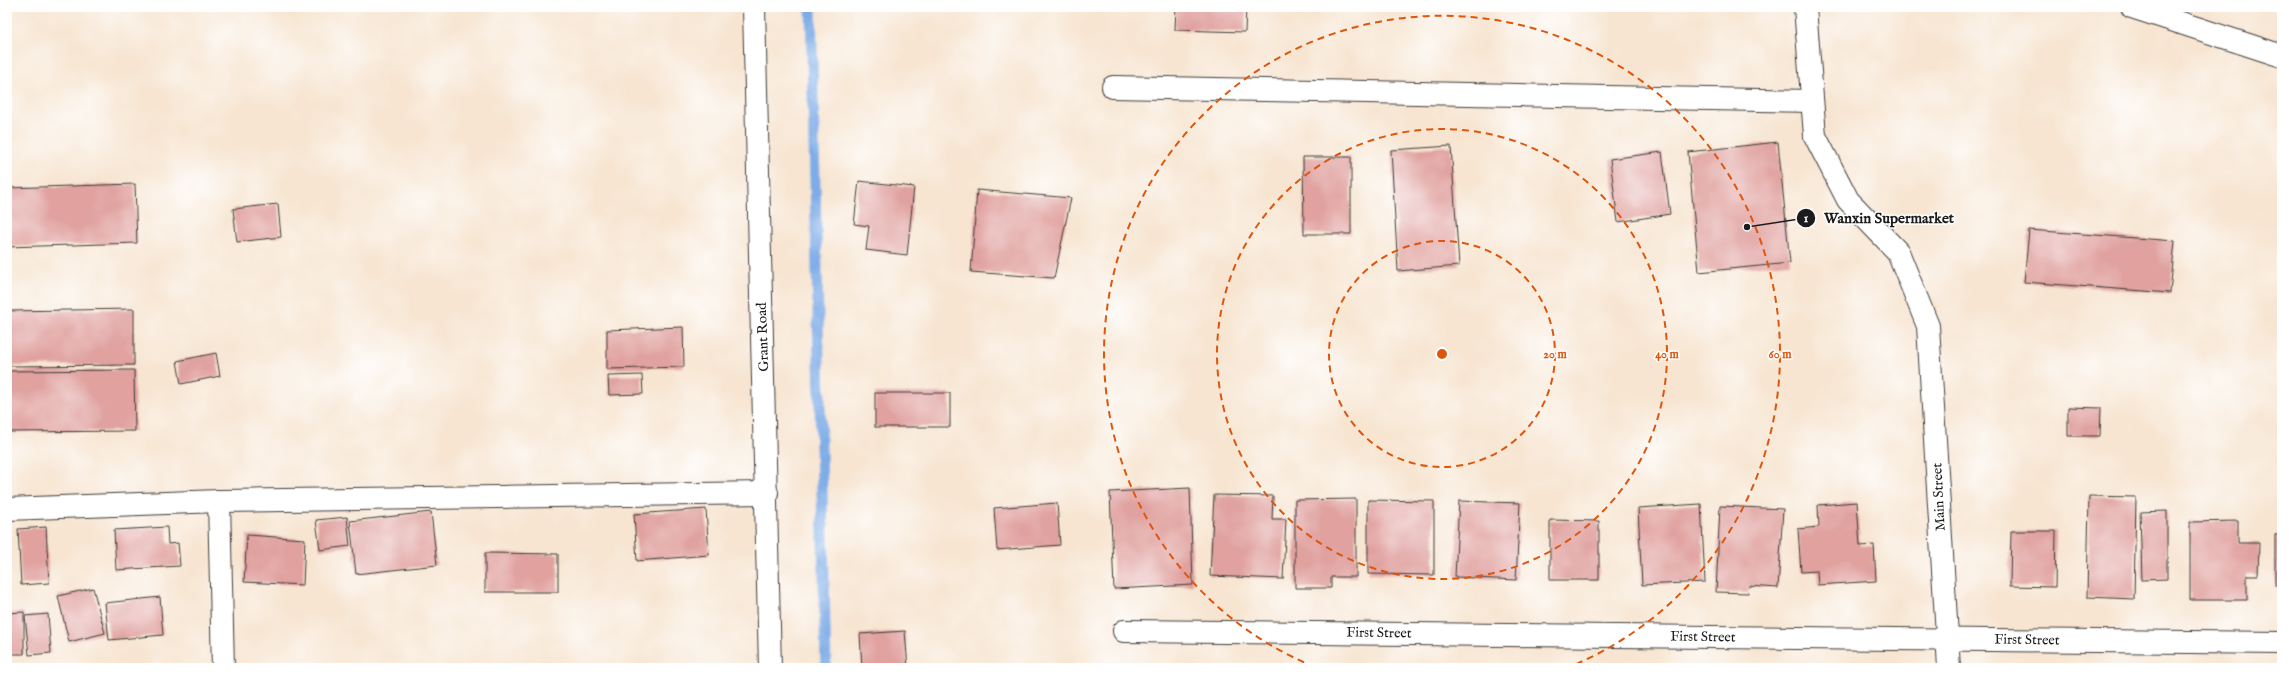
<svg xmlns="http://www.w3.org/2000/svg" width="2289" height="675" font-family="'IM FELL English',serif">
<rect width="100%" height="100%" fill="#fff"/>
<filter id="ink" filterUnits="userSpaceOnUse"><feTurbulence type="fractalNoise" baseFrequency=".025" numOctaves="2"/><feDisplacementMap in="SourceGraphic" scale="8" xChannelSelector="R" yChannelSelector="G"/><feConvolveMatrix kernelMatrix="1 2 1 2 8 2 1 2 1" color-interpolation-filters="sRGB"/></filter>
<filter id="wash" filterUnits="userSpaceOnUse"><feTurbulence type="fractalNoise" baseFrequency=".012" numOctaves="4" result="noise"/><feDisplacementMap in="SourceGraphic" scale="16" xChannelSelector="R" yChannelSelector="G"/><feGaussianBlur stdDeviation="0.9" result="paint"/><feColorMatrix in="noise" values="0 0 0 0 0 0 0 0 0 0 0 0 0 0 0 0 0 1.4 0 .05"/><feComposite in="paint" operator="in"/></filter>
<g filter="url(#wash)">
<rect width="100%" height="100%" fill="#f7e5d1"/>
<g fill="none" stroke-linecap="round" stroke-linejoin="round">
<!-- stream -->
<polyline stroke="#7dace7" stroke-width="11" points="811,7 826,668"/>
</g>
<g id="blocks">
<!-- building -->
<g fill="#e0a19f">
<polygon points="1176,7 1246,7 1245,32 1175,30"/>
<polygon points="1778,142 1790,263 1699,272 1688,152"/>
<polygon points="1451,146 1459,266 1398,271 1391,150"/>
<polygon points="1662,152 1670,214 1618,222 1610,159"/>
<polygon points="1303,157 1351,157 1351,234 1304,234"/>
<polygon points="859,181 914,187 907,255 866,250 869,226 854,224"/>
<polygon points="135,184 137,243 7,247 7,188"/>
<polygon points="977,190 1071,198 1054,278 971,272"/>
<polygon points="278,204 281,237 237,242 233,209"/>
<polygon points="2029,230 2175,241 2170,293 2024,282"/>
<polygon points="134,309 134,365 7,366 7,311"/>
<polygon points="683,327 684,367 607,369 607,330"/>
<polygon points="216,353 220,376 181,384 177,361"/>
<polygon points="134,370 135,431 7,432 7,371"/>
<polygon points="642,375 643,394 609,395 608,376"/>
<rect x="875" y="393" width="75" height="34"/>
<polygon points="2068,407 2101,408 2100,436 2068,436"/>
<polygon points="1190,488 1193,585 1114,589 1110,492"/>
<polygon points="1214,495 1273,496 1272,519 1286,519 1283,579 1210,576"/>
<polygon points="2089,496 2136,497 2134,599 2087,597"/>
<polygon points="1356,499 1356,577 1331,577 1331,588 1295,588 1295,500"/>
<polygon points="1368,500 1434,501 1434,575 1368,574"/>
<polygon points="1459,501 1520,503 1516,580 1455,577"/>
<polygon points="1857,502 1860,546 1874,545 1876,581 1818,585 1817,571 1801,572 1798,529 1819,527 1818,505"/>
<polygon points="1057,503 1060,545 997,550 994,508"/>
<polygon points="1701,504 1705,582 1642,585 1638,508"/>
<polygon points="1720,506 1783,509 1778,588 1749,586 1748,593 1716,592"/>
<polygon points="706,509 709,555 637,561 634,514"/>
<polygon points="2167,511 2167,579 2142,580 2140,512"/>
<polygon points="431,512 437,565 356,574 350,521"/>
<polygon points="347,517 350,546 320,550 316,520"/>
<polygon points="1550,520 1599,521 1599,580 1550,580"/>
<polygon points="2238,521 2238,543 2259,543 2258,575 2247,575 2247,600 2190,600 2190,522"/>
<polygon points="46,527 49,583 21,585 18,529"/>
<polygon points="167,527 168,544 178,543 180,566 116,570 114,530"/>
<polygon points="2011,531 2056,531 2055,587 2010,586"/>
<polygon points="247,535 305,539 303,585 244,582"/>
<rect x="2275" y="535" width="7" height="50"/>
<polygon points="485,553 558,554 558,592 485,592"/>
<polygon points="93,588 105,633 69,642 58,596"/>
<polygon points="160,597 163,635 109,640 105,603"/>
<polygon points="24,612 24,654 7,654 7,613"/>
<polygon points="48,614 51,653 29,655 25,616"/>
<polygon points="905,631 908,668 862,668 860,634"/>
</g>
</g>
</g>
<g filter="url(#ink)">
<use href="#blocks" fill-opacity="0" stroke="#3d3a37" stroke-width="1"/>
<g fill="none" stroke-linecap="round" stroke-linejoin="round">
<defs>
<g id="minor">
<polyline points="754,7 770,668"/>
<polyline points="1805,7 1815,136 1848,200 1898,252 1928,326 1949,668"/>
<polyline points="1113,87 1812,101"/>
<polyline points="219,501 223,668"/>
<polyline points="7,509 219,501 767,493"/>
<polyline points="1124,631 2282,643"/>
</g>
<polyline id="major" points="2132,7 2282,56"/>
</defs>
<!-- minor casing -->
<use href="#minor" stroke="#3d3a37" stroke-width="24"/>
<!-- major casing -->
<use href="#major" stroke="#3d3a37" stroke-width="24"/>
<!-- minor -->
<use href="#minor" stroke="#fff" stroke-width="22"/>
<!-- major -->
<use href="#major" stroke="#fff" stroke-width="22"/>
</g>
</g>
<!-- distance rings -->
<g fill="none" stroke="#de560d" stroke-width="2" stroke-dasharray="7 5">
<circle cx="1442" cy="354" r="113"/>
<circle cx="1442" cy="354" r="225"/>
<path d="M1315 667A338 338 0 1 1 1569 667"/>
</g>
<g text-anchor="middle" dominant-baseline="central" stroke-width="3" stroke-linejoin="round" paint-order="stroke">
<!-- street labels -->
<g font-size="14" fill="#1c1c1c" stroke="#fff">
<text transform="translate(763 337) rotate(-92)">Grant Road</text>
<text transform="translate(1939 497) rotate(-93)">Main Street</text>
<text transform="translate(1379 633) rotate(1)">First Street</text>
<text transform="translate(1703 637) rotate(1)">First Street</text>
<text transform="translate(2027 640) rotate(1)">First Street</text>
</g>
</g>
<circle cx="1442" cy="354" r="6" fill="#de560d" stroke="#fff" stroke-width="2"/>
<g font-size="12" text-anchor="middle" font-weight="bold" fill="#de560d" stroke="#fff" stroke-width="3" stroke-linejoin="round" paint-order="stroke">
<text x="1555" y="358">20 m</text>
<text x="1667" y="358">40 m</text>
<text x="1780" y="358">60 m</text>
</g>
<!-- callouts -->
<path fill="none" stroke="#1c1c1c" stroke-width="1.5" d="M1747 227L1806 218"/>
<g fill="#1c1c1c" stroke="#fff" stroke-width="1.5">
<circle cx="1747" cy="227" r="4"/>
<circle cx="1806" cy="218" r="10"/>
</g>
<g font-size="12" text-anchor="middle" font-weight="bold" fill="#fff">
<text x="1806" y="222">1</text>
</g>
<g font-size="15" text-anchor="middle" font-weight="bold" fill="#1c1c1c" stroke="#fff" stroke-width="3" stroke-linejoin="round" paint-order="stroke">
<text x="1889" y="223">Wanxin Supermarket</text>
</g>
<!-- margin -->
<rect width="2289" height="675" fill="none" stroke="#fff" stroke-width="24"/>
</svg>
